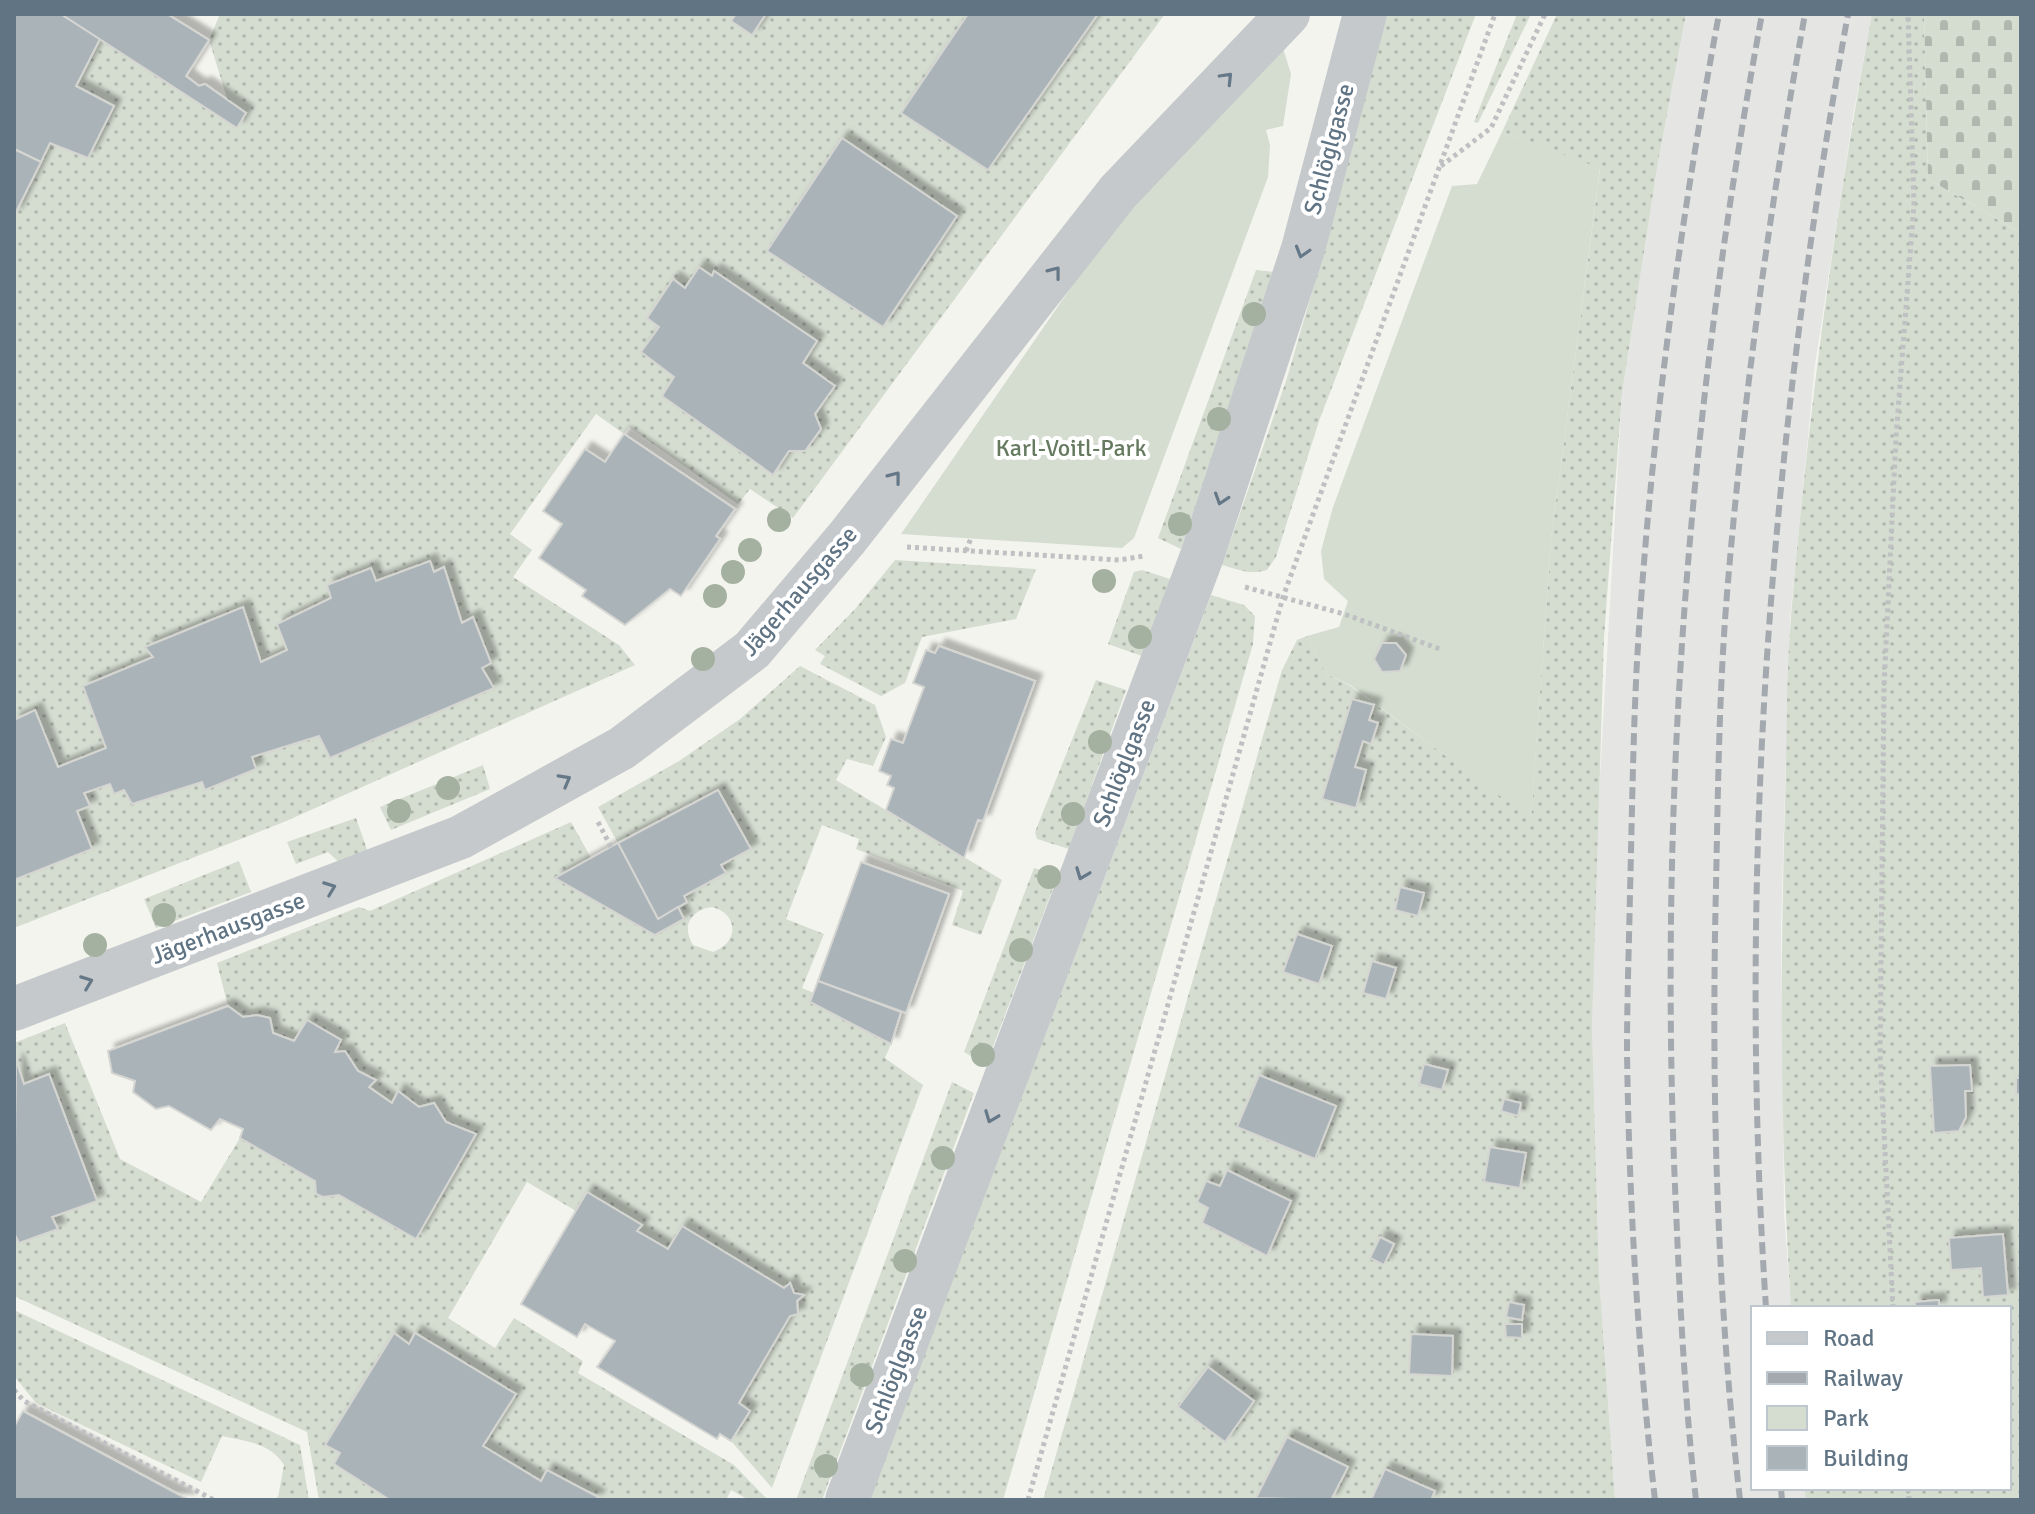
<svg xmlns="http://www.w3.org/2000/svg" width="2035" height="1514" font-family="Signika,sans-serif">
<defs>
<pattern id="grass-dots" width="8" height="8" patternUnits="userSpaceOnUse" patternTransform="scale(2)"><rect width="8" height="8" fill="#d5dcd0"/><path d="M2 2h.1M6 6h.1" fill="none" stroke="#b0b7ae" stroke-width="1.8" stroke-linecap="round"/></pattern>
<pattern id="cemetery-stones" width="16" height="16" patternUnits="userSpaceOnUse" patternTransform="scale(2)"><rect width="16" height="16" fill="#d5dcd0"/><path d="M2 7V4a2 2 0 0 1 4 0v3zM10 15v-3a2 2 0 0 1 4 0v3z" fill="#b0b7ae"/></pattern>
<filter id="shadow"><feDropShadow dx="7" dy="-7" stdDeviation="2" flood-color="#0004"/></filter>
</defs>
<rect width="100%" height="100%" fill="#f4f4ef"/>
<!-- built -->
<polygon fill="#e5e6e3" points="1686,14 1872,14 1853,116 1815,365 1790,620 1781,927 1784,1211 1791,1308 1753,1308 1753,1488 1804,1488 1806,1500 1615,1500 1599,1275 1592,1026 1596,846 1622,393 1658,162"/>
<!-- grass -->
<g fill="url(#grass-dots)" fill-rule="evenodd">
<polygon points="220,14 1165,14 793,518 750,489 738,504 629,427 624,434 596,414 510,534 532,550 513,577 619,645 635,665 284,822 14,928 14,215 100,39 236,127 209,40"/>
<path d="M1388 14H1476L1319 421 1276 557 1267 570C1250 575 1239 570 1222 565L1287 378 1331 227 1362 97Z"/>
<polygon points="1517,14 1531,14 1478,123 1474,122"/>
<polygon points="1557,14 1686,14 1658,162 1622,393 1604,638 1592,1026 1599,1275 1615,1500 1043,1500 1282,670 1297,640 1307,636 1326,674 1349,685 1531,818 1551,539 1600,169 1502,132"/>
<path d="M1872 14H1924L1928 179 2021 233V1500H1806L1804 1488H2009V1308H1791C1780 1141 1780 973 1785 805 1787 742 1786 678 1791 616 1808 414 1835 213 1872 14Z"/>
<polygon points="1256,270 1275,272 1181,549 1158,538"/>
<polygon points="895,560 1036,569 1016,619 922,637 905,683 881,696 820,664 825,656 815,650 856,608"/>
<polygon points="1142,570 1170,579 1142,656 1108,644 1134,572"/>
<polygon points="1211,595 1244,605 1255,616 1253,644 1003,1500 870,1500"/>
<path d="M800 666 875 705 886 737 873 766 847 759 836 780 1002 880 981 935 952 925 963 891 856 849 859 839 822 825 786 919 824 934 802 988 814 993 810 1002 891 1044 885 1058 923 1085 772 1488 731 1441 750 1411 739 1403 790 1316 798 1314 797 1301 804 1295 794 1293 790 1283 784 1288 683 1226 668 1249 637 1231 642 1224 588 1192 576 1211 527 1182 448 1318 495 1348 514 1318 583 1361 578 1373 734 1465 768 1500H749L731 1490 726 1500H595L597 1496 548 1471 541 1481 483 1446 516 1394 415 1333 409 1344 394 1334 326 1444 340 1453 334 1464 390 1500H319L307 1432 14 1296V1233L20 1243 58 1228 52 1217 24 1084 14 1057V1043L65 1023 120 1159 201 1202 240 1138 315 1181 317 1194 323 1197 339 1195 416 1239 476 1134 446 1122 434 1103 419 1107 398 1091 391 1103 369 1087 375 1080 358 1071 345 1051 335 1052 273 1033 270 1018 257 1015 243 1017 228 1006 217 963 359 907 370 911 571 822 591 858 556 878 656 935 684 919 678 907 687 902 684 896 725 873 721 865 750 849 687 805 618 843 598 807 679 761 740 719ZM712 907C739 914 739 943 713 952L693 945C681 926 691 910 712 907Z"/>
<polygon points="1096,680 1126,690 1069,849 1037,839 1035,832"/>
<polygon points="483,765 490,789 391,830 380,807"/>
<polygon points="356,818 369,855 343,866 328,852 296,864 287,842"/>
<polygon points="239,861 251,892 156,928 144,899"/>
<polygon points="1034,868 1058,875 986,1065 964,1052"/>
<polygon points="952,1082 974,1093 822,1500 796,1500"/>
<path d="M14 1310 300 1445 309 1500H272L278 1497 284 1465C271 1443 245 1441 222 1436L201 1482 36 1403 14 1376Z"/>
</g>
<!-- cemetery -->
<polygon fill="url(#cemetery-stones)" points="1924,14 2021,14 2021,233 1928,179"/>
<!-- park -->
<g fill="#d5dcd0">
<polygon points="1283,48 1291,74 1283,126 1266,130 1270,145 1268,177 1134,538 1122,548 901,534 1103,241 1212,111"/>
<polygon points="1502,132 1600,168 1551,539 1531,819 1350,685 1326,674 1307,636 1339,627 1348,601 1324,579 1321,551 1333,507 1452,186 1477,184"/>
</g>
<!-- building -->
<g fill="#aab3b8" stroke="#d5d5d2" stroke-width="2" filter="url(#shadow)">
<polygon points="14,14 61,14 100,39 76,86 114,106 88,158 50,143 41,162 14,149"/>
<polygon points="61,14 167,14 209,40 186,76 199,86 205,84 246,113 237,128"/>
<polygon points="736,14 766,14 752,35 731,21"/>
<polygon points="968,14 1098,14 988,170 901,113"/>
<polygon points="842,138 957,216 883,327 767,251"/>
<polygon points="14,149 41,162 14,216"/>
<polygon points="699,267 712,276 714,271 817,341 803,363 835,386 815,414 821,429 805,451 789,451 773,475 662,396 674,377 641,352 659,327 647,318 673,279 685,288"/>
<polygon points="624,434 735,509 716,536 720,539 681,596 670,589 625,625 582,596 586,590 539,558 562,524 543,511 585,449 605,462"/>
<polygon points="430,561 434,572 444,567 462,623 473,617 491,663 482,668 494,688 330,758 319,736 252,757 256,769 205,790 202,782 132,804 124,790 114,794 110,784 84,793 90,806 77,811 92,849 14,880 14,720 35,710 58,767 106,748 83,686 153,657 145,647 243,607 261,662 287,650 277,624 331,598 327,585 371,568 376,581"/>
<polygon points="1382,643 1396,643 1406,655 1400,671 1382,672 1374,659"/>
<polygon points="939,646 1035,681 983,821 978,820 964,858 886,810 894,788 887,785 891,776 879,771 891,739 903,743 924,687 913,683 926,650 935,653"/>
<polygon points="1352,699 1374,705 1369,720 1378,723 1371,744 1363,741 1355,767 1366,770 1356,808 1322,799"/>
<polygon points="718,790 751,849 721,865 726,873 684,896 687,902 658,919 618,843"/>
<polygon points="618,843 658,919 678,907 684,919 655,935 555,878"/>
<polygon points="861,862 949,894 906,1013 818,981"/>
<polygon points="1400,887 1424,893 1418,916 1395,910"/>
<polygon points="1297,934 1332,946 1319,984 1283,972"/>
<polygon points="1372,961 1396,968 1386,999 1363,993"/>
<polygon points="818,981 901,1012 891,1044 810,1002"/>
<polygon points="228,1006 243,1017 257,1015 270,1018 273,1033 294,1041 307,1020 341,1040 335,1052 345,1051 358,1071 376,1080 369,1087 392,1103 398,1091 419,1107 434,1103 446,1122 476,1134 416,1239 339,1195 323,1197 316,1194 315,1181 240,1138 243,1129 220,1119 211,1130 169,1106 156,1109 133,1092 135,1081 112,1073 108,1051"/>
<polygon points="16,1060 24,1084 49,1074 97,1201 52,1217 58,1229 19,1243 14,1233"/>
<polygon points="1424,1064 1448,1070 1442,1090 1419,1084"/>
<polygon points="1970,1065 1972,1091 1965,1091 1966,1117 1959,1131 1934,1133 1930,1066"/>
<polygon points="1259,1075 1336,1106 1315,1159 1237,1127"/>
<rect x="2016" y="1078" width="5" height="16"/>
<polygon points="1504,1099 1521,1103 1518,1116 1501,1111"/>
<polygon points="1490,1147 1526,1153 1520,1188 1484,1182"/>
<polygon points="1227,1170 1291,1201 1267,1256 1202,1223 1208,1208 1197,1202 1206,1181 1220,1186"/>
<polygon points="587,1192 642,1225 637,1231 668,1249 682,1226 784,1288 790,1283 794,1293 804,1295 797,1301 798,1314 790,1316 739,1403 750,1411 731,1441 720,1434 717,1439 597,1367 615,1341 585,1324 577,1337 521,1304"/>
<polygon points="2003,1234 2008,1295 1983,1297 1981,1268 1951,1270 1949,1238"/>
<polygon points="1380,1237 1394,1244 1384,1265 1370,1258"/>
<polygon points="1939,1300 1939,1308 1915,1308 1915,1302"/>
<polygon points="1509,1302 1524,1305 1522,1320 1506,1317"/>
<polygon points="1505,1324 1522,1324 1522,1338 1506,1337"/>
<polygon points="394,1333 409,1344 415,1333 516,1394 483,1446 541,1481 547,1470 598,1497 595,1500 390,1500 334,1464 340,1453 325,1445"/>
<polygon points="1411,1334 1453,1336 1452,1376 1409,1374"/>
<polygon points="1208,1367 1254,1401 1225,1442 1178,1407"/>
<polygon points="23,1411 189,1500 14,1500 14,1427"/>
<polygon points="1287,1437 1348,1467 1331,1500 1256,1498"/>
<polygon points="1385,1469 1435,1491 1431,1500 1371,1500"/>
</g>
<g fill="none" stroke-linecap="round" stroke-linejoin="round">
<!-- path -->
<g stroke="#bec0c2" stroke-width="5" stroke-dasharray="4 4" stroke-linecap="butt">
<polyline points="1441,166 1491,128 1545,14"/>
<polyline points="907,547 1119,560 1144,556"/>
<polyline points="966,551 971,538"/>
<polyline points="1245,587 1344,614 1440,649"/>
<polyline points="598,822 611,847"/>
<polyline points="1893,1308 1880,1054 1884,687 1896,437 1914,204 1908,14"/>
<polyline points="14,1390 24,1401 214,1500"/>
<polyline points="1908,1488 1909,1500"/>
<polyline points="1028,1500 1283,597 1495,14"/>
</g>
<!-- minor -->
<g stroke="#c6c9cc" stroke-width="44">
<polyline points="14,1009 461,837 622,748 752,650 847,538 1118,192 1288,14"/>
<polyline points="847,1500 1202,556 1303,249 1365,14"/>
</g>
<!-- rail -->
<g stroke="#a3a9af" stroke-width="6" stroke-dasharray="12 6" stroke-linecap="butt">
<path d="M1766 1308C1737 873 1770 442 1848 14"/>
<polyline points="1781,1488 1782,1500"/>
<path d="M1655 1500C1638 1351 1629 1201 1627 1051 1627 999 1629 946 1630 893 1632 816 1633 738 1637 661 1650 444 1679 227 1719 14"/>
<path d="M1696 1500C1685 1403 1680 1306 1676 1208 1657 808 1689 407 1762 14"/>
<path d="M1740 1500C1717 1296 1711 1091 1716 886 1718 789 1719 691 1727 594 1743 399 1770 206 1805 14"/>
</g>
</g>
<!-- trees -->
<g fill="#a5b1a0">
<circle cx="1254" cy="314" r="12"/>
<circle cx="1219" cy="419" r="12"/>
<circle cx="779" cy="520" r="12"/>
<circle cx="1180" cy="524" r="12"/>
<circle cx="750" cy="550" r="12"/>
<circle cx="733" cy="572" r="12"/>
<circle cx="1104" cy="581" r="12"/>
<circle cx="715" cy="596" r="12"/>
<circle cx="1140" cy="637" r="12"/>
<circle cx="703" cy="659" r="12"/>
<circle cx="1100" cy="742" r="12"/>
<circle cx="448" cy="788" r="12"/>
<circle cx="399" cy="811" r="12"/>
<circle cx="1073" cy="814" r="12"/>
<circle cx="1049" cy="877" r="12"/>
<circle cx="164" cy="915" r="12"/>
<circle cx="95" cy="945" r="12"/>
<circle cx="1021" cy="950" r="12"/>
<circle cx="983" cy="1055" r="12"/>
<circle cx="943" cy="1158" r="12"/>
<circle cx="905" cy="1261" r="12"/>
<circle cx="862" cy="1375" r="12"/>
<circle cx="826" cy="1466" r="12"/>
</g>
<!-- one-way arrows -->
<defs><path id="oneway-chevron" d="M-2-3.5L2.5 0L-2 3.5" fill="none" stroke-width="1.6" stroke-linecap="round" stroke-linejoin="round" transform="scale(2)"/></defs>
<g stroke="#657888">
<use href="#oneway-chevron" transform="translate(1227 78) rotate(-46)"/>
<use href="#oneway-chevron" transform="translate(1302 252) rotate(107)"/>
<use href="#oneway-chevron" transform="translate(1055 272) rotate(-52)"/>
<use href="#oneway-chevron" transform="translate(895 477) rotate(-52)"/>
<use href="#oneway-chevron" transform="translate(1221 499) rotate(108)"/>
<use href="#oneway-chevron" transform="translate(565 780) rotate(-29)"/>
<use href="#oneway-chevron" transform="translate(1082 874) rotate(111)"/>
<use href="#oneway-chevron" transform="translate(330 888) rotate(-21)"/>
<use href="#oneway-chevron" transform="translate(87 982) rotate(-21)"/>
<use href="#oneway-chevron" transform="translate(991 1117) rotate(111)"/>
</g>
<g text-anchor="middle" dominant-baseline="central" stroke-width="8" stroke-linejoin="round" paint-order="stroke">
<!-- street labels -->
<g font-size="24" fill="#607484" stroke="#fff">
<text transform="translate(1329 149) rotate(-75)">Schlöglgasse</text>
<text transform="translate(799 591) rotate(-49)">Jägerhausgasse</text>
<text transform="translate(1124 763) rotate(-69)">Schlöglgasse</text>
<text transform="translate(228 928) rotate(-21)">Jägerhausgasse</text>
<text transform="translate(896 1370) rotate(-69)">Schlöglgasse</text>
</g>
<!-- park labels -->
<g font-size="24" fill="#657a5f" stroke="#fff">
<text x="1071" y="448">Karl-Voitl-Park</text>
</g>
</g>
<!-- border -->
<rect width="2035" height="1514" fill="none" stroke="#607484" stroke-width="32"/>
<!-- legend -->
<rect x="1751" y="1306" width="260" height="184" fill="#ffffff" stroke="#bfc7ce" stroke-width="2"/>
<rect x="1767" y="1332" width="40" height="12" fill="#c6c9cc" stroke="#bfc7ce" stroke-width="2"/>
<text x="1823" y="1346" font-size="24" fill="#607484">Road</text>
<rect x="1767" y="1372" width="40" height="12" fill="#a3a9af" stroke="#bfc7ce" stroke-width="2"/>
<text x="1823" y="1386" font-size="24" fill="#607484">Railway</text>
<rect x="1767" y="1406" width="40" height="24" fill="#d5dcd0" stroke="#bfc7ce" stroke-width="2"/>
<text x="1823" y="1426" font-size="24" fill="#607484">Park</text>
<rect x="1767" y="1446" width="40" height="24" fill="#aab3b8" stroke="#bfc7ce" stroke-width="2"/>
<text x="1823" y="1466" font-size="24" fill="#607484">Building</text>
</svg>
